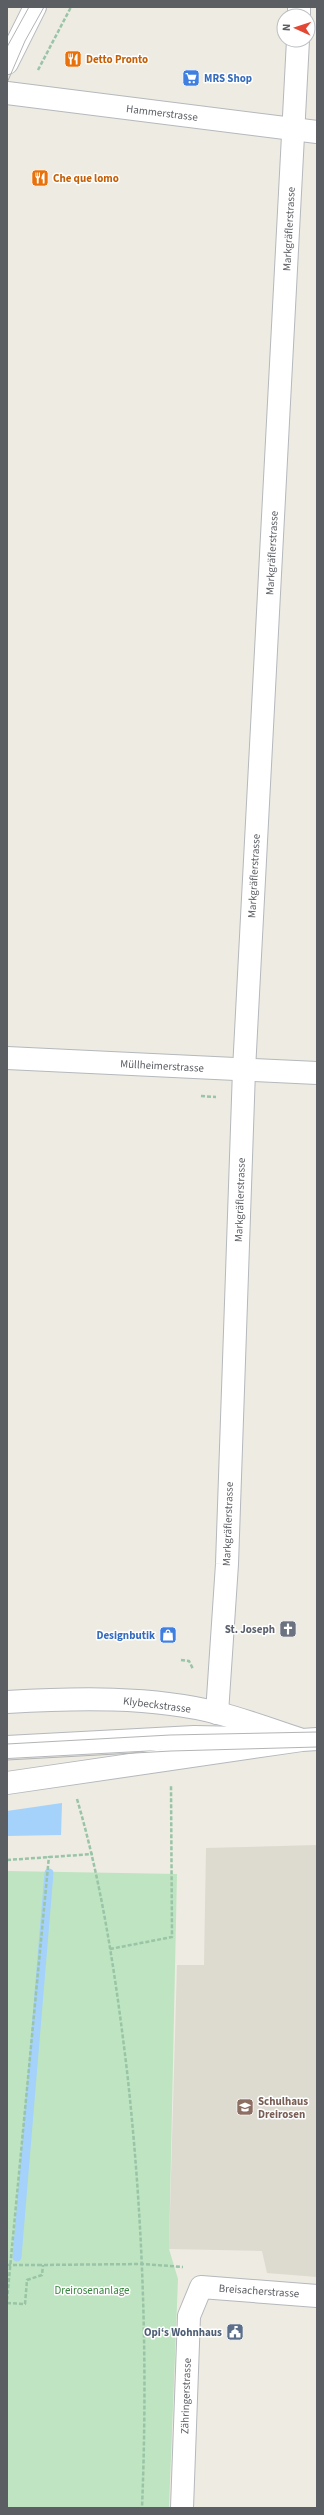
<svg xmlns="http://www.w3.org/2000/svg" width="324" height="2515" font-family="'Source Sans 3',sans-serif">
<rect width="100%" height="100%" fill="#edebe2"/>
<!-- education -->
<polygon fill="#dddad0" points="317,1845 317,2277 267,2273 262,2251 169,2249 177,1965 204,1965 206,1848"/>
<!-- green -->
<polygon fill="#bfe4c1" points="7,1871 177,1874 169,2249 178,2279 169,2508 7,2508"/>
<!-- water -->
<polygon fill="#a4d2fb" points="62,1803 61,1835 7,1836 7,1811"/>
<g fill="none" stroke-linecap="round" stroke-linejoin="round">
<!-- stream -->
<polyline stroke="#a4d2fb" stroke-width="9" points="17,2257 49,1873"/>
<defs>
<g id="minor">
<polyline points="299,16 299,7"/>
<polyline points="7,63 35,7"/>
<polyline points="7,93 317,132"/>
<polyline points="7,1058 317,1073"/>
<path d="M7 1702C75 1698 152 1696 218 1713 245 1720 272 1730 299 1739"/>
<polyline points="217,1713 227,1564 244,1070 298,40"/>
<polyline points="7,1747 194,1737 245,1738"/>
<polyline points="7,1783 302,1740 317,1739"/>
<polyline points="182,2508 189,2316 201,2287 317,2296"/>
</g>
</defs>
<!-- minor casing -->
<use href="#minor" stroke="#b5b8bc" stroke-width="24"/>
<!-- path -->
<g stroke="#99c4a7" stroke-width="2.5" stroke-dasharray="4 2" stroke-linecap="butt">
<polyline points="38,70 71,7"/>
<polyline points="201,1096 216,1097"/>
<polyline points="181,1660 189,1661 193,1669"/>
<path d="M77 1799C103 1888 116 1979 127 2071 143 2216 148 2362 142 2508"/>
<polyline points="7,1860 93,1854"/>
<polyline points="110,1949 172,1937 171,1785"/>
<polyline points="38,2265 143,2264 183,2267"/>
<polyline points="7,2300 49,1856"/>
<polyline points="7,2303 25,2304 27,2280 42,2275 43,2265"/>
</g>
<!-- minor -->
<use href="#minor" stroke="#fff" stroke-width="22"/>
<!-- tram -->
<g stroke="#b3b4b4" stroke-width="1">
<polyline points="7,47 29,7"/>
<polyline points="7,83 25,41 44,7"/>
<polyline points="7,1744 170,1735 317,1732"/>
<polyline points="7,1760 171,1751 317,1747"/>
</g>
<!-- path-bridge -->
<polyline stroke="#99c4a7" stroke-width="2.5" stroke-dasharray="4 2" stroke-linecap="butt" points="7,2265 38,2265"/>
</g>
<!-- icons -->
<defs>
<symbol id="restaurant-square" viewBox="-11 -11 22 22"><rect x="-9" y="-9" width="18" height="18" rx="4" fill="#e8710a" stroke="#fff"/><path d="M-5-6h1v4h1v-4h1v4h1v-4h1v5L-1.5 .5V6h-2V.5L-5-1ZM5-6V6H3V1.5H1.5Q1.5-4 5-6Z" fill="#fff"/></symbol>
<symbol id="supermarket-square" viewBox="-11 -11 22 22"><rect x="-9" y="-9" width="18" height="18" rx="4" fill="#3f7fe0" stroke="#fff"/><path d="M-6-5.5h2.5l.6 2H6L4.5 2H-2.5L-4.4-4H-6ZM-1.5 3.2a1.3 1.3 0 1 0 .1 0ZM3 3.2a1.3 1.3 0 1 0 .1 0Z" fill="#fff"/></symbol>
<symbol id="church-square" viewBox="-11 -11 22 22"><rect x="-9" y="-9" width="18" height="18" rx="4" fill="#6b7280" stroke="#fff"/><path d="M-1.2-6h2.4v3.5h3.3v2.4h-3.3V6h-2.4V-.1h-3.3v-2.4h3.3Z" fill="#fff"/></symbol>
<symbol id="shop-square" viewBox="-11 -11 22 22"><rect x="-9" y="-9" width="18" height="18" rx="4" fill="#3f7fe0" stroke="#fff"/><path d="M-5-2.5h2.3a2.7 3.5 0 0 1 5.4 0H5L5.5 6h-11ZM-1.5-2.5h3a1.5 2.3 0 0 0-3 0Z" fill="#fff"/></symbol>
<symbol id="school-square" viewBox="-11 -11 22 22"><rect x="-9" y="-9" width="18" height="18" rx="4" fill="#8d6e63" stroke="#fff"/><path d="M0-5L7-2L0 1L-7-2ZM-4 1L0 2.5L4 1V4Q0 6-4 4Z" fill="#fff"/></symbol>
<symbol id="civic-square" viewBox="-11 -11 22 22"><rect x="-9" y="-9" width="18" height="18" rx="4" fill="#5c6f8a" stroke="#fff"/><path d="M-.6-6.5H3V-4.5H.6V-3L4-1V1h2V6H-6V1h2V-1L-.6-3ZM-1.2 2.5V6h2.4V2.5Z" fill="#fff"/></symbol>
</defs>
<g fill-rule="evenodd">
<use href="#restaurant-square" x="63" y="49" width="20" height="20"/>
<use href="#supermarket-square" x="181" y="68" width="20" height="20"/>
<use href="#restaurant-square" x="30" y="168" width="20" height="20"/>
<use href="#church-square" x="278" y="1619" width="20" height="20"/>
<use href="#shop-square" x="158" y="1625" width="20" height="20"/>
<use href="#school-square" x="235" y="2097" width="20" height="20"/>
<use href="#civic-square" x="225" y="2322" width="20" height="20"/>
</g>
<g text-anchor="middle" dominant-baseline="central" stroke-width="3" stroke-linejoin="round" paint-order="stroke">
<!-- food labels -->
<g font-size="11" font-weight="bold" fill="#c56008" stroke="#fff" text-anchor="start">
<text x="86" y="59">Detto Pronto</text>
<text x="53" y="178">Che que lomo</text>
</g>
<!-- shop labels -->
<g font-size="11" font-weight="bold" fill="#366cbe" stroke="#fff" text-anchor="start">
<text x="204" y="78">MRS Shop</text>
<text x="155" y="1635" text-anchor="end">Designbutik</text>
</g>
<!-- street labels -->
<g font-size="11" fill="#5b5e63" stroke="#fff">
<text transform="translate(162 113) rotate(7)">Hammerstrasse</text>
<text transform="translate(289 229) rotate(-87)">Markgräflerstrasse</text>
<text transform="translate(272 553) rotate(-87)">Markgräflerstrasse</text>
<text transform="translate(254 876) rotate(-87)">Markgräflerstrasse</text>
<text transform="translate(162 1066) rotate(3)">Müllheimerstrasse</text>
<text transform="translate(240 1200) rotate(-88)">Markgräflerstrasse</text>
<text transform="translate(228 1524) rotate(-88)">Markgräflerstrasse</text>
<text transform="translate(157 1705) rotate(7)">Klybeckstrasse</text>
<text transform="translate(259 2291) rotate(4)">Breisacherstrasse</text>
<text transform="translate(186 2396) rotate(-88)">Zähringerstrasse</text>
</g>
<!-- worship labels -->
<g font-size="11" font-weight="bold" fill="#5b616d" stroke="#fff" text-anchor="end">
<text x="275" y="1629">St. Joseph</text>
</g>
<!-- education labels -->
<g font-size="11" font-weight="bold" fill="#785e54" stroke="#fff" text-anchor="start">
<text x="258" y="2101">Schulhaus<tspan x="258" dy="13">Dreirosen</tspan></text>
</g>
<!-- park labels -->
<g font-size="11" fill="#38843f" stroke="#fff">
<text x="92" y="2290">Dreirosenanlage</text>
</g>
<!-- service labels -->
<g font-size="11" font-weight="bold" fill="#4e5e75" stroke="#fff" text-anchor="end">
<text x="222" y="2332">Opi‘s Wohnhaus</text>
</g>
</g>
<!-- border -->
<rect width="324" height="2515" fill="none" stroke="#5b5e63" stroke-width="16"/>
<!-- north arrow -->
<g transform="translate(296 28) rotate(273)"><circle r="19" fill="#ffffff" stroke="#bdbfc1"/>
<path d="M0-3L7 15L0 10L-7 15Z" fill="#e24833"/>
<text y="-6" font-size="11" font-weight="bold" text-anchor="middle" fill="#5b5e63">N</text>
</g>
</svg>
